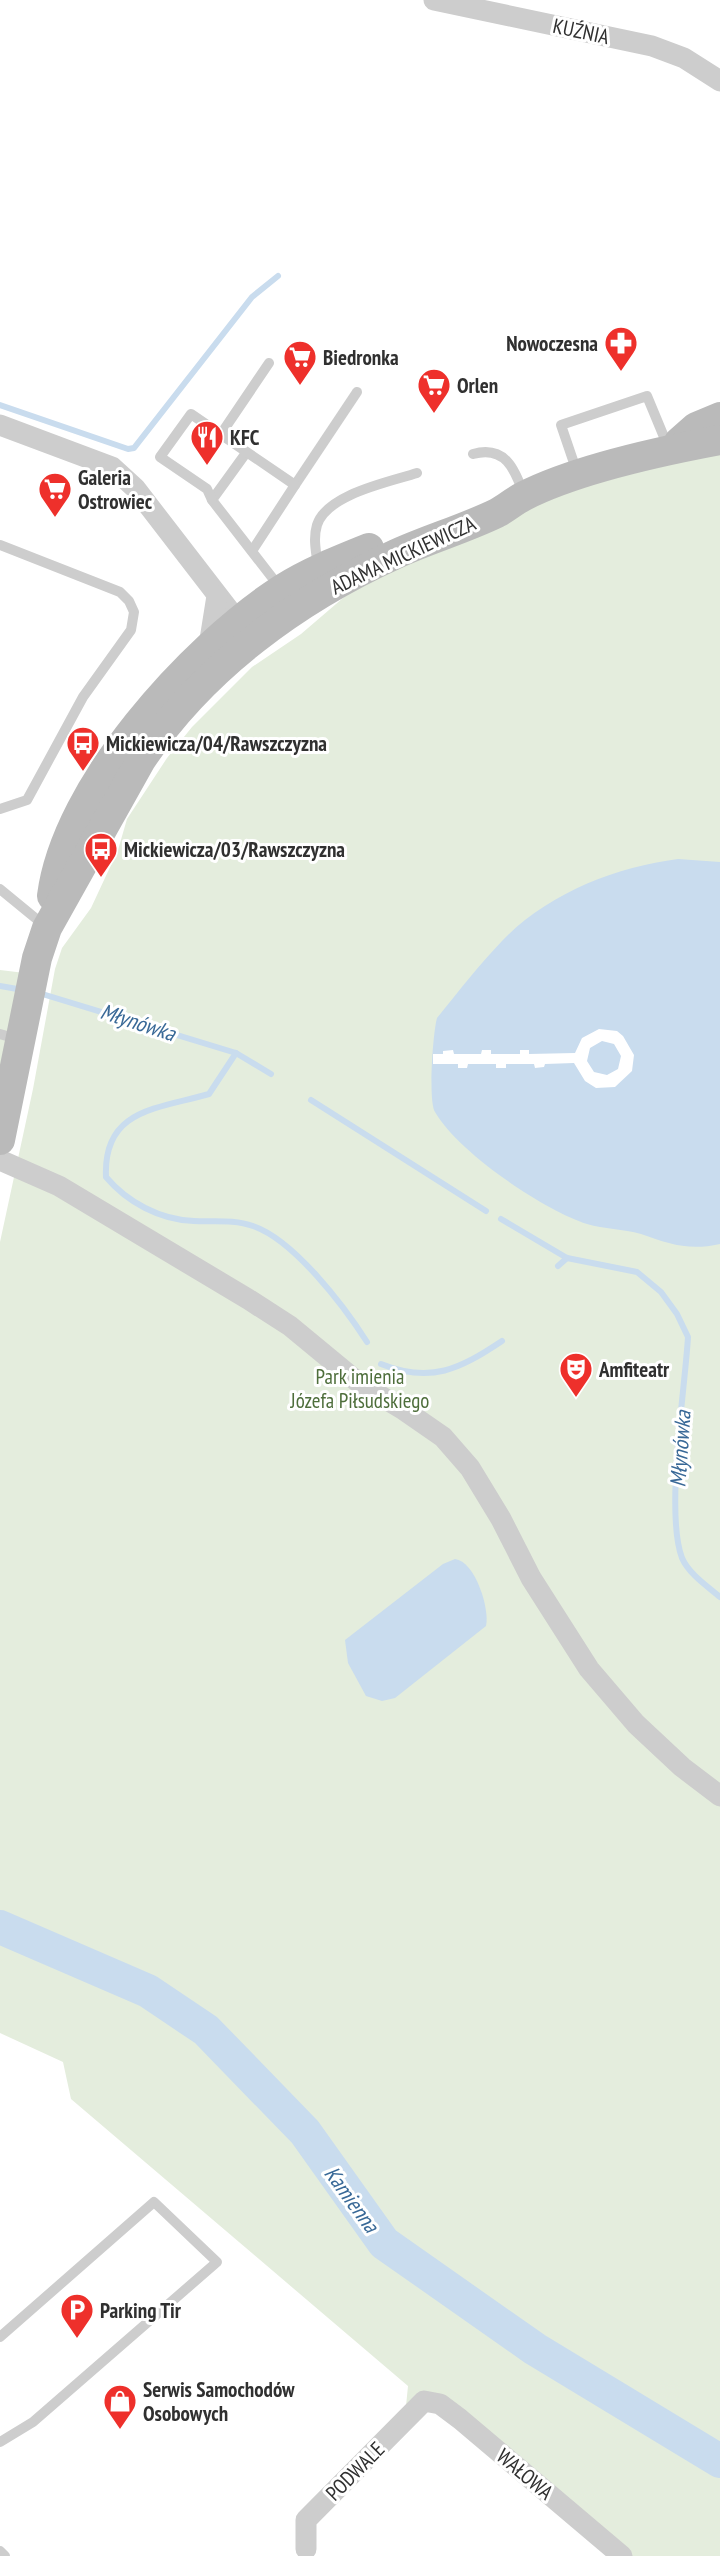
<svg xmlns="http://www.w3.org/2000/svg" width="720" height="2556" font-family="'PT Sans Narrow',sans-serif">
<rect width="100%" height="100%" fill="#fff"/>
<!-- green -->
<g fill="#e4eddd">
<polygon points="720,440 720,2556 622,2556 440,2404 405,2416 408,2386 71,2099 63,2062 0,2033 0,1242 33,1089 55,969 62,948 91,908 118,850 127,819 167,758 192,727 252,667 301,634 357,586 542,489"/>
<polygon points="0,970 33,974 0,1140"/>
</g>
<!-- water -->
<g fill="#c9dcee">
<path d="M678 859 720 862V1244C689 1251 669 1244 641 1234 623 1229 604 1229 587 1224 543 1210 458 1152 435 1112 428 1101 433 1032 437 1018 458 992 479 965 502 941 547 894 615 867 678 859Z"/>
<path d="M455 1559C475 1561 490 1609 486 1626L395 1698 382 1701 366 1696 348 1663 345 1640 443 1564Z"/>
</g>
<!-- pier -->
<path fill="#fff" fill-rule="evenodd" d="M599 1029 617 1031 623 1036 634 1055 632 1071 615 1087 596 1088 585 1081 574 1063 545 1064 544 1067 535 1068 534 1064H506V1068H496V1064H468L467 1068H458V1064H433V1054H443V1051L453 1050 454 1054H481L482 1050H491V1054H520V1050H529V1054L575 1053 582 1038ZM602 1041 614 1044 621 1056 618 1069 607 1075 594 1072 587 1061 590 1048Z"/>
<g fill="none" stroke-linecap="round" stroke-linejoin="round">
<!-- stream -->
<g stroke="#c9dcee" stroke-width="6">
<polyline points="0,405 128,449 134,448 252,297 278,276"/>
<polyline points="0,986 23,990"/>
<polyline points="39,993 236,1053 271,1074"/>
<path d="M236 1053 209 1094C157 1109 103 1109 106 1177 127 1202 160 1220 194 1221 213 1222 234 1219 253 1226 294 1240 344 1306 367 1342"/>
<polyline points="311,1100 486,1211"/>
<path d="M501 1219 567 1258 637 1272 661 1292 677 1314 688 1337C685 1389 665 1513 682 1558 689 1574 707 1586 720 1597"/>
<polyline points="558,1266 567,1258"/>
<path d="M381 1364C431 1384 460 1369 502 1341"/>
</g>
<!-- river -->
<polyline stroke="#c9dcee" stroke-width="34" points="0,1927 148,1991 206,2030 305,2132 384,2243 535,2349 720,2461"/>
<!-- lane -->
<g stroke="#cdcdcd" stroke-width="10">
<polyline points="221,434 269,363"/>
<polyline points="246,453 212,500 281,589"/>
<path d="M473 454C505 445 515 469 524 495"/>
<polyline points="577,472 561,425 647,396 669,449"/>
<polyline points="295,485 357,392"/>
<polyline points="212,500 207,489 160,457 191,414 295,485 252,551"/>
<polyline points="0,545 120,592 129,601 134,612 131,630 83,697 27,800 0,809"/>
<path d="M318 566C316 552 313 538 317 525 327 494 389 482 417 473"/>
<polyline points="0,889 45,926"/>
<polyline points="0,1034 17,1039"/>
<polyline points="0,2337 154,2202 217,2262 33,2422 0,2442"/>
<polyline points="0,2551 5,2556"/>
</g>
<!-- street -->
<g stroke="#cdcdcd" stroke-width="21">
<polyline points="434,0 652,46 684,58 720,81"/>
<polyline points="0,425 112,467 135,488 246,632"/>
<polyline points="209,646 217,596"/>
<polyline points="0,1160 59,1186 248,1299 290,1326 359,1383 404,1410 443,1437 470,1468 501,1519 531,1578 589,1669 636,1724 682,1767 720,1796"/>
<polyline points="306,2549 306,2520 424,2401 440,2404 460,2419 622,2556"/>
</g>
<!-- secondary -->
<g stroke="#bababa" stroke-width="30">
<polyline points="679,442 696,427 720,417"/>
<path d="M52 896C66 786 191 648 282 589 309 572 339 560 369 548"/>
<path d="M0 1140 37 958 47 928 141 760C202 668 297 599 396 554 429 539 464 529 497 513 506 508 514 501 524 496 577 469 661 451 720 440"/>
</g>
</g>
<!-- icons -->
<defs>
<symbol id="pharmacy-pin" viewBox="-11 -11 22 30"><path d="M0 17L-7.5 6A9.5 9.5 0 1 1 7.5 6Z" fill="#ee302b" stroke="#fff"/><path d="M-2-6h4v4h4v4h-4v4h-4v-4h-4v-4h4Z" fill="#fff"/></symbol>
<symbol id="supermarket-pin" viewBox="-11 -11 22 30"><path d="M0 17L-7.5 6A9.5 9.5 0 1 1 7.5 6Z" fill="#ee302b" stroke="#fff"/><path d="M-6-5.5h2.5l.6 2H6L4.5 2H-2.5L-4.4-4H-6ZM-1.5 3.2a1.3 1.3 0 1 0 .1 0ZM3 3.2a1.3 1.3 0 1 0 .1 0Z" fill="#fff"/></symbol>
<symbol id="restaurant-pin" viewBox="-11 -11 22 30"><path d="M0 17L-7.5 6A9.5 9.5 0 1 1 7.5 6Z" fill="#ee302b" stroke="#fff"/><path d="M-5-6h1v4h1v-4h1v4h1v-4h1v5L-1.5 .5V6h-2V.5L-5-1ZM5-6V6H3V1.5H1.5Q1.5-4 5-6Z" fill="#fff"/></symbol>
<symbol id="bus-pin" viewBox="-11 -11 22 30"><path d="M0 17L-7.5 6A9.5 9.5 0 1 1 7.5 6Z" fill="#ee302b" stroke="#fff"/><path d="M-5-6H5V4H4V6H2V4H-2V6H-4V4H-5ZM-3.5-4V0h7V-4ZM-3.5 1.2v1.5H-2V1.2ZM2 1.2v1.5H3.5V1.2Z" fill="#fff"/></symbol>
<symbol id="theatre-pin" viewBox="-11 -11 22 30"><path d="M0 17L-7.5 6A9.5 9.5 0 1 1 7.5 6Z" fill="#ee302b" stroke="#fff"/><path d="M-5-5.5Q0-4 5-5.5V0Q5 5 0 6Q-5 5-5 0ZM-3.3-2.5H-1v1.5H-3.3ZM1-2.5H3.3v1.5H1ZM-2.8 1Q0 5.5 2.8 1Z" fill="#fff"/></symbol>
<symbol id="parking-pin" viewBox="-11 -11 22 30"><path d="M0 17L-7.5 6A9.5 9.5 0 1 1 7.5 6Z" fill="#ee302b" stroke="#fff"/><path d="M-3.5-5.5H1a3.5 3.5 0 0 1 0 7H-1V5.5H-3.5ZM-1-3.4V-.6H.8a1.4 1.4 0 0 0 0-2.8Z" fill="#fff"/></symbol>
<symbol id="shop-pin" viewBox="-11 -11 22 30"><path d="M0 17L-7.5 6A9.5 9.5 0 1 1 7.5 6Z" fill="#ee302b" stroke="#fff"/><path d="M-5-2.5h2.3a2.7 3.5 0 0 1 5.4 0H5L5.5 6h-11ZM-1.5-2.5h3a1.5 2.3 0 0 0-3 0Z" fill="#fff"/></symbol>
</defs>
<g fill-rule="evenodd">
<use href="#pharmacy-pin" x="602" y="324" width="38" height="52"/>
<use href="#supermarket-pin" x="281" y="338" width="38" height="52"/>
<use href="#supermarket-pin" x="415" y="366" width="38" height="52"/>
<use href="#restaurant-pin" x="188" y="418" width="38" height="52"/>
<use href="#supermarket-pin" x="36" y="470" width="38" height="52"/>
<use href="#bus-pin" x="64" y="724" width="38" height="52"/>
<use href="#bus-pin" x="82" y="830" width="38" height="52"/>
<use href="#theatre-pin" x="557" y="1350" width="38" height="52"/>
<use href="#parking-pin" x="58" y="2291" width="38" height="52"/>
<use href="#shop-pin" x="101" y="2382" width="38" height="52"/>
</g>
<g text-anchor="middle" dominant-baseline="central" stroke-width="6" stroke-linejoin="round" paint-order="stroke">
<!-- street labels -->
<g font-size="21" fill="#303030" stroke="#fff">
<text transform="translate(581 31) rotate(12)">KUŹNIA</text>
<text transform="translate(403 555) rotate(-25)">ADAMA MICKIEWICZA</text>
<text transform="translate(355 2471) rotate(-45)">PODWALE</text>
<text transform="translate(525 2474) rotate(40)">WAŁOWA</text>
</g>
<!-- poi labels -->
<g font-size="21" font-weight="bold" fill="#303030" stroke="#fff" text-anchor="start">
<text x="598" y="343" text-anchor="end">Nowoczesna</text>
<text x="323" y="357">Biedronka</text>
<text x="457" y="385">Orlen</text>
<text x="230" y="437">KFC</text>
<text x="78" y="477">Galeria<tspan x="78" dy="24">Ostrowiec</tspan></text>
<text x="106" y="743">Mickiewicza/04/Rawszczyzna</text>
<text x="124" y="849">Mickiewicza/03/Rawszczyzna</text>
<text x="599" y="1369">Amfiteatr</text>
<text x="100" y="2310">Parking Tir</text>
<text x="143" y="2389">Serwis Samochodów<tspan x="143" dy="24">Osobowych</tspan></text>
</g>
<!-- park labels -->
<g font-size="21" fill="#4e6e3b" stroke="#fff">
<text x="360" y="1376">Park imienia<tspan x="360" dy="24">Józefa Piłsudskiego</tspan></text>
</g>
<!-- water labels -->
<g font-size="22" font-style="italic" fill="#396997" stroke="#fff">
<text transform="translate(138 1022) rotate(18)">Młynówka</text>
<text transform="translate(680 1449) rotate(-86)">Młynówka</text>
<text transform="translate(352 2199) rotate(54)">Kamienna</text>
</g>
</g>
</svg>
